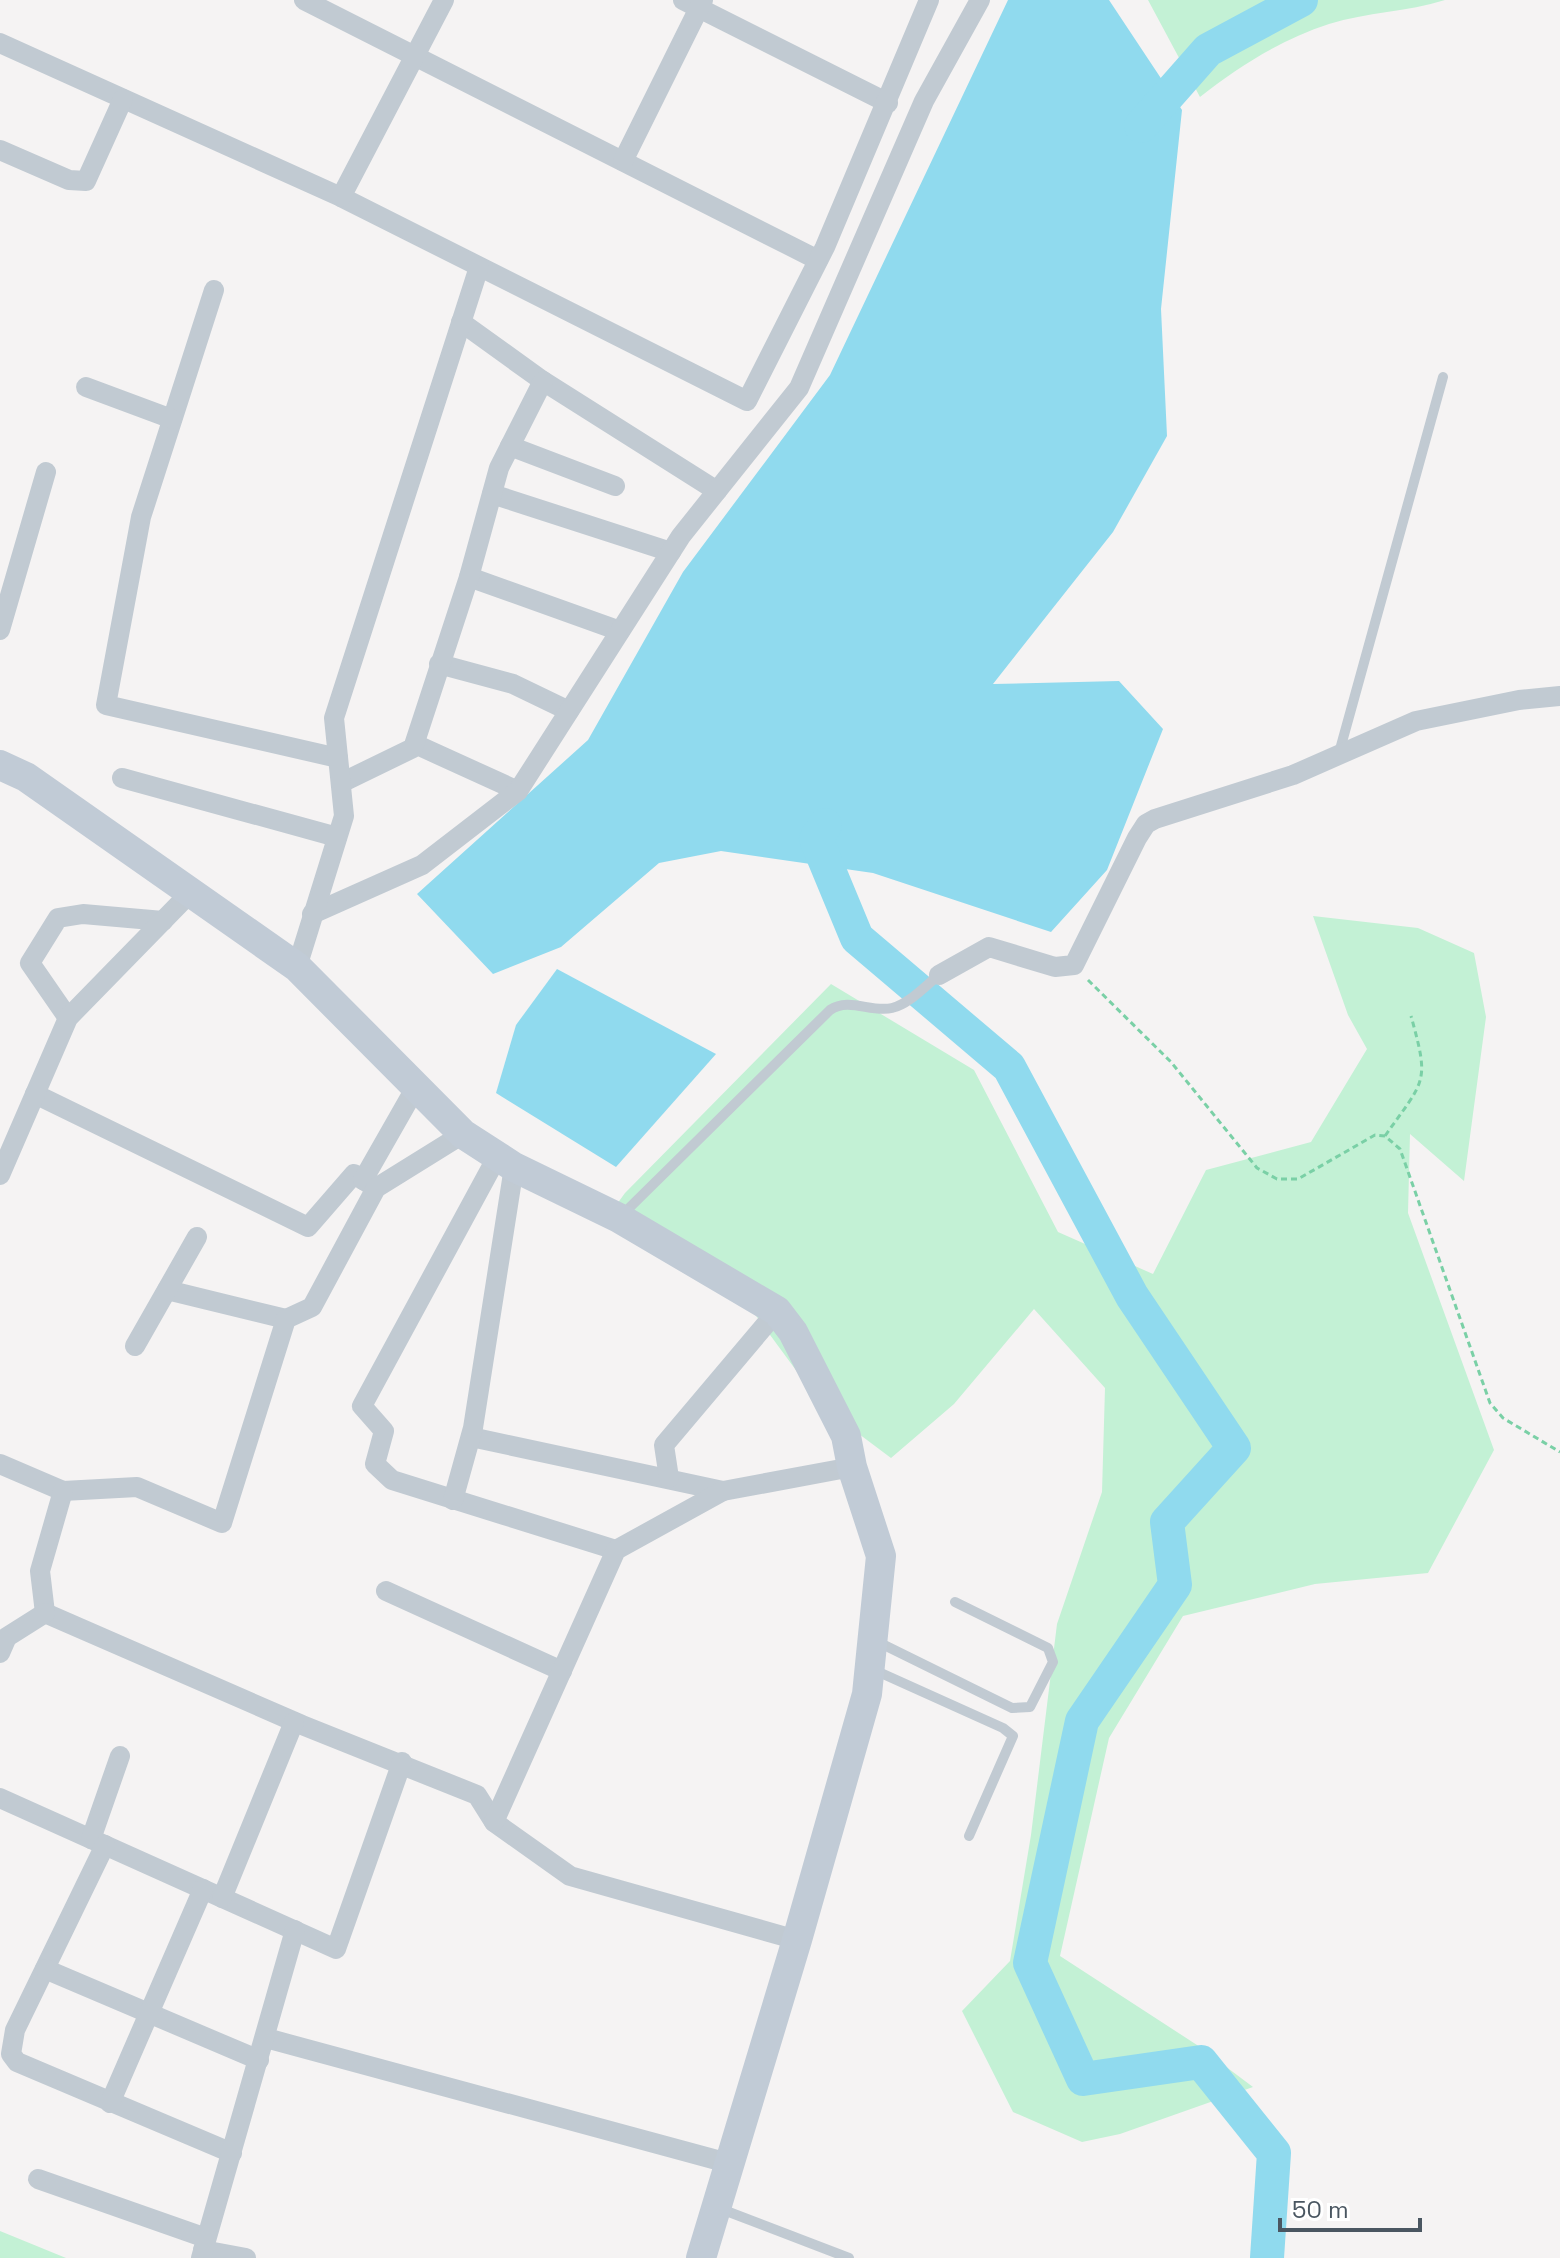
<svg xmlns="http://www.w3.org/2000/svg" width="1560" height="2258" font-family="'Space Grotesk',sans-serif">
<rect width="100%" height="100%" fill="#f5f3f3"/>
<!-- green -->
<g fill="#c3f1d5">
<path d="M1148 0H1445C1407 12 1367 12 1329 24 1282 39 1238 67 1200 97Z"/>
<polygon points="1313,916 1418,928 1474,953 1486,1017 1464,1181 1410,1134 1408,1213 1494,1450 1428,1573 1315,1584 1183,1616 1109,1738 1060,1956 1197,2045 1253,2087 1120,2134 1082,2142 1013,2112 962,2011 1010,1961 1031,1835 1057,1624 1102,1492 1105,1388 1034,1309 954,1404 891,1458 823,1407 754,1313 604,1222 625,1193 831,984 974,1070 1058,1232 1153,1274 1206,1170 1311,1142 1367,1049 1348,1015"/>
<polygon points="0,2231 66,2258 0,2258"/>
</g>
<!-- water -->
<g fill="#90daee">
<polygon points="1008,0 1109,0 1182,110 1161,309 1167,436 1113,532 993,684 1119,681 1163,729 1107,870 1051,932 873,873 721,851 659,863 561,947 493,974 417,894 588,740 683,572 830,375"/>
<polygon points="557,969 716,1054 616,1167 496,1093 516,1025"/>
</g>
<g fill="none" stroke-linecap="round" stroke-linejoin="round">
<!-- river -->
<g stroke="#90daee" stroke-width="34">
<polyline points="1141,126 1208,50 1301,0"/>
<polyline points="825,825 816,839 857,938 1009,1067 1132,1296 1234,1448 1167,1522 1175,1585 1082,1721 1030,1963 1083,2079 1201,2062 1274,2153 1267,2258"/>
</g>
<!-- path -->
<g stroke="#7ad0a6" stroke-width="3" stroke-dasharray="6 4" stroke-linecap="butt">
<polyline points="1088,980 1171,1062 1257,1168 1277,1179 1298,1179 1375,1135 1385,1136 1400,1149 1490,1403 1503,1418 1560,1452"/>
<path d="M1385 1136C1425 1079 1430 1084 1411 1016"/>
</g>
<!-- lane -->
<g stroke="#c1cad2" stroke-width="10">
<polyline points="1339,753 1443,377"/>
<path d="M621 1216 830 1010C849 997 871 1013 892 1008 909 1004 925 986 939 975"/>
<polyline points="878,1642 1012,1708 1030,1707 1053,1662 1048,1648 955,1602"/>
<polyline points="872,1669 1003,1728 1013,1736 969,1836"/>
<polyline points="721,2209 849,2258"/>
</g>
<!-- street -->
<g stroke="#c1cad2" stroke-width="20">
<polyline points="304,0 818,260"/>
<polyline points="683,0 888,103"/>
<polyline points="0,43 341,197 747,401 825,247 929,0"/>
<polyline points="0,150 69,180 86,181 123,99"/>
<polyline points="623,161 703,0"/>
<polyline points="341,197 444,0"/>
<polyline points="214,290 141,517 106,705 338,758"/>
<polyline points="461,322 543,381 717,491"/>
<polyline points="86,387 172,419"/>
<polyline points="510,446 615,486"/>
<polyline points="492,494 671,552"/>
<polyline points="469,577 620,631"/>
<polyline points="0,630 46,472"/>
<polyline points="439,664 513,684 569,711"/>
<polyline points="415,744 518,791"/>
<polyline points="122,778 337,837"/>
<polyline points="341,783 413,748 469,577 499,468 543,381"/>
<polyline points="312,914 422,865 518,791 681,536 799,388 924,101 980,0"/>
<polyline points="297,967 344,816 334,718 479,267"/>
<polyline points="939,975 989,947 1055,967 1074,965 1137,838 1146,824 1155,819 1293,775 1416,721 1519,700 1560,696"/>
<polyline points="68,1018 30,963 58,918 83,914 163,921"/>
<polyline points="35,1094 308,1227 354,1174 376,1188"/>
<polyline points="497,1157 362,1406 384,1431 375,1464 392,1480 616,1550"/>
<polyline points="0,1175 68,1018 192,891"/>
<polyline points="363,1180 416,1087"/>
<polyline points="167,1290 286,1319"/>
<polyline points="135,1346 197,1237"/>
<polyline points="471,1437 723,1491"/>
<polyline points="0,1464 63,1491 137,1487 222,1523 286,1319 312,1307 376,1188 463,1134"/>
<polyline points="669,1478 664,1445 777,1311"/>
<polyline points="453,1500 473,1428 514,1167"/>
<polyline points="386,1591 562,1671"/>
<polyline points="45,1613 302,1725 477,1795 494,1822 570,1876 797,1940"/>
<polyline points="45,1613 40,1571 63,1491"/>
<polyline points="0,1653 7,1637 45,1613"/>
<polyline points="0,1798 336,1949 402,1762"/>
<polyline points="494,1822 616,1550 723,1491 852,1467"/>
<polyline points="91,1839 120,1756"/>
<polyline points="105,1845 15,2030 11,2054 17,2062 232,2153"/>
<polyline points="222,1898 294,1722"/>
<polyline points="45,1969 259,2060"/>
<polyline points="266,2038 728,2163"/>
<polyline points="110,2103 203,1889"/>
<polyline points="38,2179 206,2238"/>
<polyline points="203,2250 246,2258"/>
<polyline points="201,2258 295,1930"/>
</g>
<!-- secondary -->
<polyline stroke="#c1cbd6" stroke-width="30" points="0,765 26,777 297,967 463,1134 514,1167 619,1218 777,1311 793,1332 846,1436 852,1467 881,1556 867,1694 797,1940 701,2258"/>
</g>
<!-- scale -->
<path d="M1280 2218v12h140v-12" fill="none" stroke="#4a5661" stroke-width="4"/>
<text x="1292" y="2218" font-size="24" fill="#4a5661" stroke="#ffffff" stroke-width="6" paint-order="stroke">50 m</text>
</svg>
